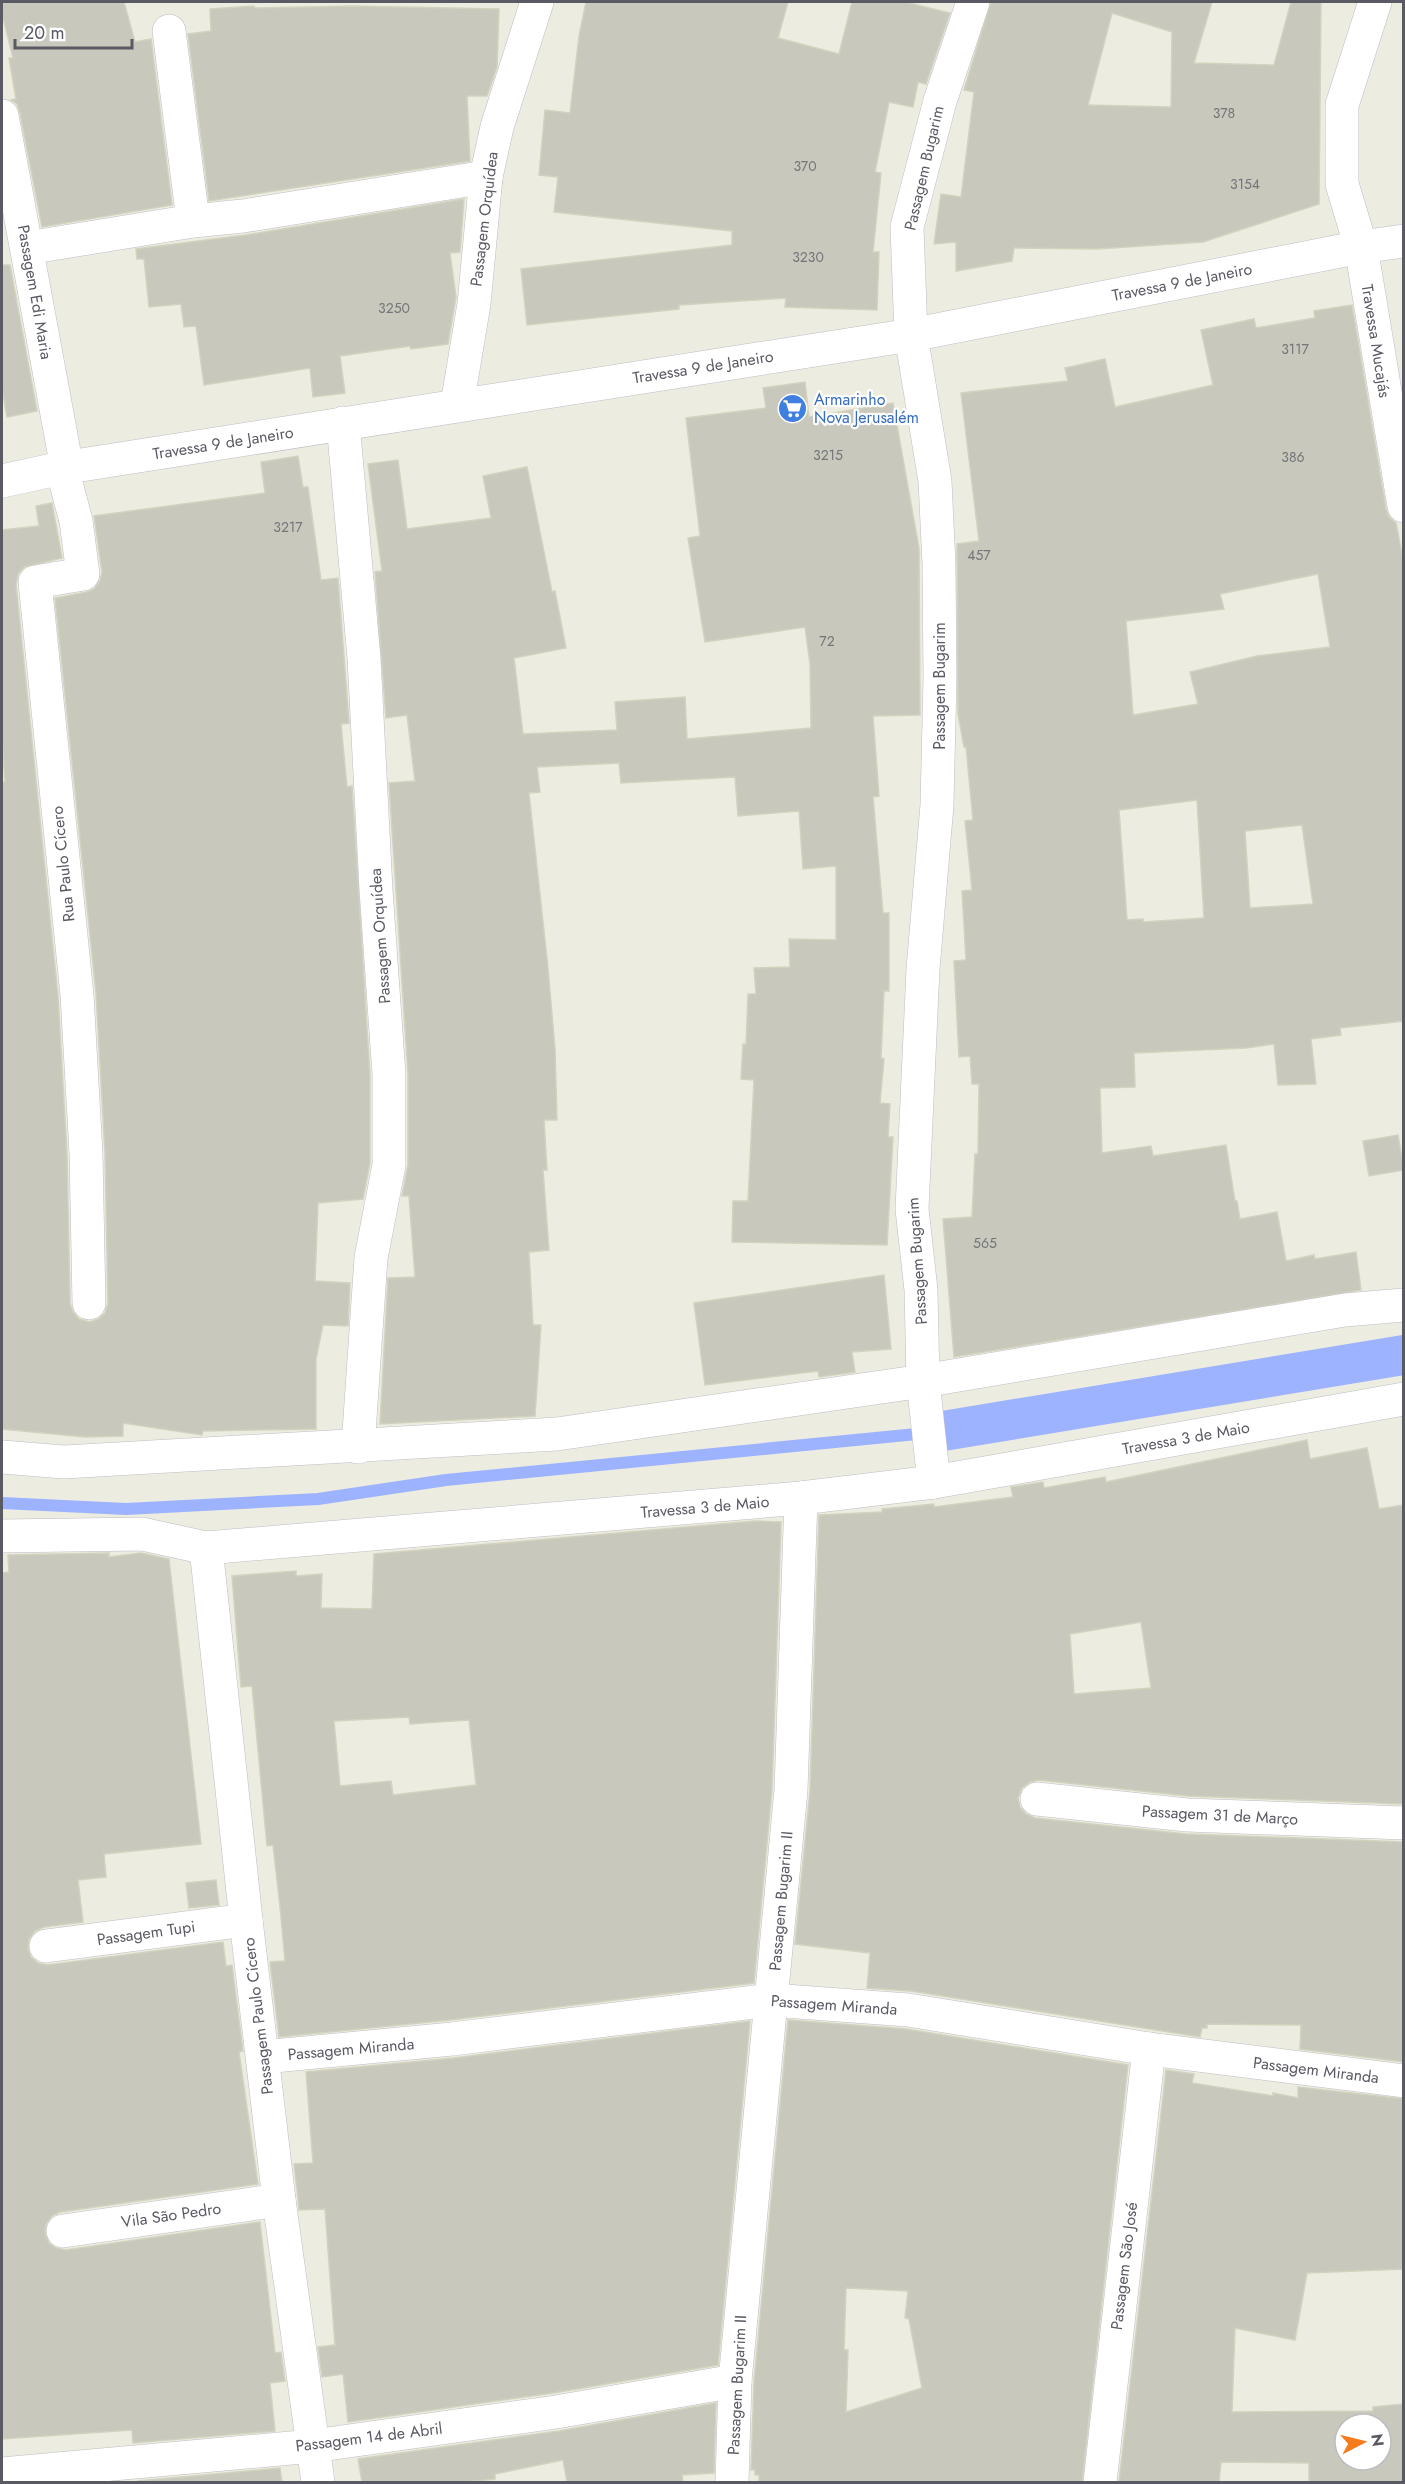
<svg xmlns="http://www.w3.org/2000/svg" width="1405" height="2484" font-family="Jost,sans-serif">
<rect width="100%" height="100%" fill="#ecede0"/>
<g fill="none" stroke-linecap="round" stroke-linejoin="round">
<!-- stream -->
<polyline stroke="#9eb3ff" stroke-width="12" points="2,1503 126,1509 318,1499 446,1480 927,1433"/>
<!-- canal -->
<polyline stroke="#9eb3ff" stroke-width="40" points="937,1432 1404,1355"/>
</g>
<!-- building -->
<g fill="#c8c8bd" stroke="#d2d2be" stroke-width="1.5" fill-rule="evenodd">
<polygon points="2,2 124,2 135,42 151,39 172,205 42,227 20,113 17,104 11,100 16,99 9,58 13,58 2,14"/>
<polygon points="586,2 788,2 778,38 839,54 852,2 905,2 950,13 926,84 918,82 913,107 889,102 875,172 881,173 873,252 879,252 877,310 785,307 786,298 679,305 679,309 527,325 521,269 732,245 732,231 554,212 558,177 539,175 545,110 570,113 579,36"/>
<path d="M991 2H1212L1194 63 1274 65 1291 2H1321L1319 204 1203 242 1097 249 1014 248 1012 261 956 271V242L934 244 941 194 961 197 974 92 964 90ZM1112 13 1172 32 1171 107 1088 105Z"/>
<polygon points="254,6 255,8 353,6 499,9 497,67 487,96 467,96 470,161 209,201 188,34 211,31 210,9"/>
<polygon points="464,199 460,252 450,253 456,297 448,344 411,349 410,346 340,356 345,393 313,397 310,368 204,385 196,326 184,327 181,304 149,307 144,259 137,259 136,249 246,235"/>
<polygon points="2,265 10,265 37,411 7,417 2,388"/>
<path d="M1352 305 1386 509 1389 517 1396 523 1404 565V1021L1340 1028 1341 1035 1311 1039 1316 1084 1278 1085 1274 1044 1246 1048 1134 1053 1135 1087 1100 1088 1102 1153 1151 1146 1153 1156 1226 1145 1235 1201H1237L1240 1219 1277 1212 1286 1261 1314 1255 1315 1259 1356 1252 1361 1290 954 1357 943 1219 972 1217 975 1154H978L979 1084H972L970 1056 959 1057 954 961 966 960 962 891 972 890 965 821 973 820 966 747H964L958 714 957 544 979 541 961 393 1068 381 1065 368 1105 359 1115 407 1213 385 1201 330 1254 319 1256 328 1315 318 1314 311ZM1318 574 1330 647 1257 656 1190 672 1198 704 1133 715 1126 621 1224 609 1220 594ZM1197 800 1204 918 1143 922V919L1127 920 1119 810ZM1302 825 1313 904 1250 908 1245 831Z"/>
<polygon points="805,382 809,417 893,403 919,548 920,715 873,716 879,796 873,797 883,913 889,913 889,991 884,991 881,1058 884,1059 880,1103 890,1104 888,1137 893,1137 887,1245 732,1242 733,1201 748,1201 754,1080 741,1079 743,1044 746,1045 748,994 756,994 754,968 790,967 789,939 836,940 836,866 803,869 799,811 738,816 735,777 621,783 619,763 537,767 540,792 529,793 548,968 555,1049 557,1120 544,1120 547,1170 543,1170 549,1250 529,1252 533,1325 541,1325 535,1416 380,1424 388,1278 415,1277 409,1196 402,1196 408,1165 408,1074 389,783 415,781 407,715 386,718 375,572 382,571 368,464 398,460 407,529 491,518 483,476 527,467 552,592 555,591 566,648 514,658 523,734 617,730 615,702 685,697 687,739 811,728 810,664 805,627 705,642 688,538 700,536 686,418 766,408 763,388"/>
<polygon points="298,456 303,487 308,487 321,580 338,578 349,723 341,724 347,787 352,786 370,1076 370,1163 363,1199 318,1203 315,1281 350,1283 348,1326 323,1325 316,1359 316,1429 203,1431 202,1435 123,1423 123,1436 85,1437 2,1429 2,782 5,782 2,742 2,530 39,526 36,506 52,503 62,558 24,567 18,574 16,584 58,996 67,1154 70,1303 73,1312 79,1319 90,1322 98,1319 105,1313 108,1303 105,1152 96,993 55,598 87,592 94,589 100,581 102,572 94,516 265,493 261,462"/>
<polygon points="1398,1135 1404,1170 1369,1176 1363,1141"/>
<polygon points="884,1275 891,1349 852,1352 855,1372 819,1377 818,1371 705,1385 694,1303"/>
<path d="M1307 1440 1310 1459 1367 1448 1379 1509 1404 1505V1804L1188 1796 1039 1780 1030 1782 1022 1788 1018 1798 1020 1807 1026 1814 1035 1818 1186 1834 1404 1842V2062L1300 2049 1301 2025 1207 2024V2028H1202L1200 2037 911 1991 867 1988 870 1953 795 1944 810 1791 819 1515 882 1512V1509L934 1504V1507L1013 1497 1011 1487 1043 1482 1044 1488 1105 1477 1106 1482ZM1141 1622 1151 1688 1074 1694 1070 1634Z"/>
<path d="M755 1521 781 1522 772 1789 754 1983 450 2020 279 2037 270 1962 285 1961 280 1907 273 1845 267 1846 252 1686 241 1687 232 1576 296 1571V1576L322 1574 321 1608 372 1609 374 1554ZM409 1717 410 1724 469 1720 476 1785 393 1795 391 1781 340 1786 334 1721Z"/>
<polygon points="109,1553 109,1557 141,1553 169,1559 201,1844 104,1854 106,1877 78,1880 83,1922 44,1927 35,1931 29,1939 28,1949 31,1957 38,1963 48,1965 223,1942 226,1966 232,1965 243,2051 239,2052 258,2184 60,2212 52,2216 46,2224 45,2234 49,2243 56,2248 66,2250 260,2222 275,2353 281,2352 285,2381 270,2383 275,2431 133,2443 132,2430 2,2439 2,1573 9,1572 8,1555"/>
<polygon points="216,1880 219,1905 189,1908 186,1883"/>
<path d="M788 2020 906 2029 1128 2065 1082 2482H759V2475H755V2470H751L754 2382ZM846 2288 908 2291 905 2318 909 2319 922 2388 846 2412 848 2350H844Z"/>
<polygon points="750,2021 718,2365 553,2393 348,2422 343,2374 322,2377 318,2347 335,2345 325,2209 299,2210 298,2198 294,2164 313,2163 306,2072 454,2058"/>
<path d="M1166 2070 1194 2074 1192 2083 1273 2096V2093L1298 2098V2087L1404 2099V2269L1307 2273 1295 2340 1235 2328 1232 2412 1373 2411V2407L1404 2404V2482H1309V2463L1221 2462 1219 2482H1119ZM1345 2424H1381V2460H1345Z"/>
<polygon points="716,2403 714,2473 682,2475 683,2482 567,2482 563,2460 495,2474 495,2479 464,2482 362,2482 358,2459 559,2431"/>
<polygon points="280,2468 282,2482 138,2482 138,2481"/>
</g>
<g fill="none" stroke-linecap="round" stroke-linejoin="round">
<defs>
<g id="minor">
<polyline points="1375,2 1342,105 1342,184 1361,247 1404,506"/>
<polyline points="169,31 193,221"/>
<polyline points="2,116 67,468"/>
<polyline points="27,248 193,221 243,216 486,177"/>
<polyline points="457,405 474,304 486,177 497,127 537,2"/>
<polyline points="343,423 364,658 376,890 389,1075 389,1165 371,1258 358,1447"/>
<polyline points="62,468 76,521 83,574 35,582 77,995 86,1153 89,1303"/>
<polyline points="2,1457 64,1462 557,1434 923,1381 1345,1310 1404,1305"/>
<polyline points="934,1482 923,1381 921,1290 912,1209 923,969 937,805 940,679 939,565 935,481 911,335 907,227 940,101 973,2"/>
<polyline points="2,1536 142,1534 206,1548 801,1498 934,1482 1404,1399"/>
<polyline points="206,1548 246,1920 279,2200 318,2482"/>
<polyline points="1037,1799 1187,1815 1404,1823"/>
<polyline points="46,1946 246,1920"/>
<polyline points="263,2057 452,2039 771,2000 908,2010 1149,2049 1404,2081"/>
<polyline points="63,2231 279,2200"/>
<polyline points="2,2474 313,2446 556,2412 735,2381"/>
<polyline points="732,2482 735,2381 791,1790 801,1498"/>
<polyline points="1100,2482 1149,2049"/>
</g>
<polyline id="tertiary" points="2,481 62,468 911,335 1361,247 1404,241"/>
</defs>
<!-- minor casing -->
<use href="#minor" stroke="#bdbdc5" stroke-width="34"/>
<!-- tertiary casing -->
<use href="#tertiary" stroke="#bdbdc5" stroke-width="34"/>
<!-- minor -->
<use href="#minor" stroke="#fff" stroke-width="33"/>
<!-- tertiary -->
<use href="#tertiary" stroke="#fff" stroke-width="33"/>
</g>
<!-- icons -->
<defs>
<symbol id="supermarket-disc" viewBox="-11 -11 22 22"><circle r="9.5" fill="#3f7fe0" stroke="#fff"/><path d="M-6-5.5h2.5l.6 2H6L4.5 2H-2.5L-4.4-4H-6ZM-1.5 3.2a1.3 1.3 0 1 0 .1 0ZM3 3.2a1.3 1.3 0 1 0 .1 0Z" fill="#fff"/></symbol>
</defs>
<g fill-rule="evenodd">
<use href="#supermarket-disc" x="776" y="392" width="33" height="33"/>
</g>
<g text-anchor="middle" dominant-baseline="central" stroke-width="4.5" stroke-linejoin="round" paint-order="stroke">
<!-- number labels -->
<g font-size="14" fill="#75767a">
<text x="1224" y="113">378</text>
<text x="805" y="166">370</text>
<text x="1245" y="184">3154</text>
<text x="808" y="257">3230</text>
<text x="394" y="308">3250</text>
<text x="1295" y="349">3117</text>
<text x="828" y="455">3215</text>
<text x="1293" y="457">386</text>
<text x="288" y="527">3217</text>
<text x="979" y="555">457</text>
<text x="827" y="641">72</text>
<text x="985" y="1243">565</text>
</g>
<!-- street labels -->
<g font-size="16" fill="#595a63" stroke="#fff">
<text transform="translate(924 168) rotate(-77)">Passagem Bugarim</text>
<text transform="translate(484 219) rotate(-83)">Passagem Orquídea</text>
<text transform="translate(1182 282) rotate(-11)">Travessa 9 de Janeiro</text>
<text transform="translate(35 292) rotate(80)">Passagem Edi Maria</text>
<text transform="translate(1376 341) rotate(81)">Travessa Mucajás</text>
<text transform="translate(703 367) rotate(-9)">Travessa 9 de Janeiro</text>
<text transform="translate(223 443) rotate(-9)">Travessa 9 de Janeiro</text>
<text transform="translate(939 686) rotate(-90)">Passagem Bugarim</text>
<text transform="translate(63 864) rotate(-96)">Rua Paulo Cícero</text>
<text transform="translate(380 936) rotate(-94)">Passagem Orquídea</text>
<text transform="translate(917 1261) rotate(-94)">Passagem Bugarim</text>
<text transform="translate(1186 1438) rotate(-10)">Travessa 3 de Maio</text>
<text transform="translate(705 1507) rotate(-5)">Travessa 3 de Maio</text>
<text transform="translate(1220 1815) rotate(3)">Passagem 31 de Março</text>
<text transform="translate(781 1901) rotate(-85)">Passagem Bugarim II</text>
<text transform="translate(146 1933) rotate(-8)">Passagem Tupi</text>
<text transform="translate(834 2005) rotate(4)">Passagem Miranda</text>
<text transform="translate(258 2016) rotate(-97)">Passagem Paulo Cícero</text>
<text transform="translate(351 2049) rotate(-5)">Passagem Miranda</text>
<text transform="translate(1316 2070) rotate(7)">Passagem Miranda</text>
<text transform="translate(171 2215) rotate(-8)">Vila São Pedro</text>
<text transform="translate(1124 2266) rotate(-83)">Passagem São José</text>
<text transform="translate(737 2385) rotate(-87)">Passagem Bugarim II</text>
<text transform="translate(369 2437) rotate(-7)">Passagem 14 de Abril</text>
</g>
<!-- shop labels -->
<g font-size="16" fill="#366cbe" stroke="#fff" text-anchor="start">
<text x="814" y="399">Armarinho<tspan x="814" dy="18">Nova Jerusalém</tspan></text>
</g>
</g>
<!-- border -->
<rect width="1405" height="2484" fill="none" stroke="#595a63" stroke-width="6"/>
<!-- north arrow -->
<g transform="translate(1363 2442) rotate(83)"><circle r="28" fill="#ffffff" stroke="#bdbdc1" stroke-width="1.5"/>
<path d="M0-4.5L10 22L0 15L-10 22Z" fill="#f67b1d"/>
<text y="-9" font-size="16" font-weight="bold" text-anchor="middle" fill="#595a63">N</text>
</g>
<!-- scale -->
<path d="M15 39v9h117v-9" fill="none" stroke="#595a63" stroke-width="3"/>
<text x="24" y="39" font-size="18" fill="#595a63" stroke="#ffffff" stroke-width="4.5" paint-order="stroke">20 m</text>
</svg>
